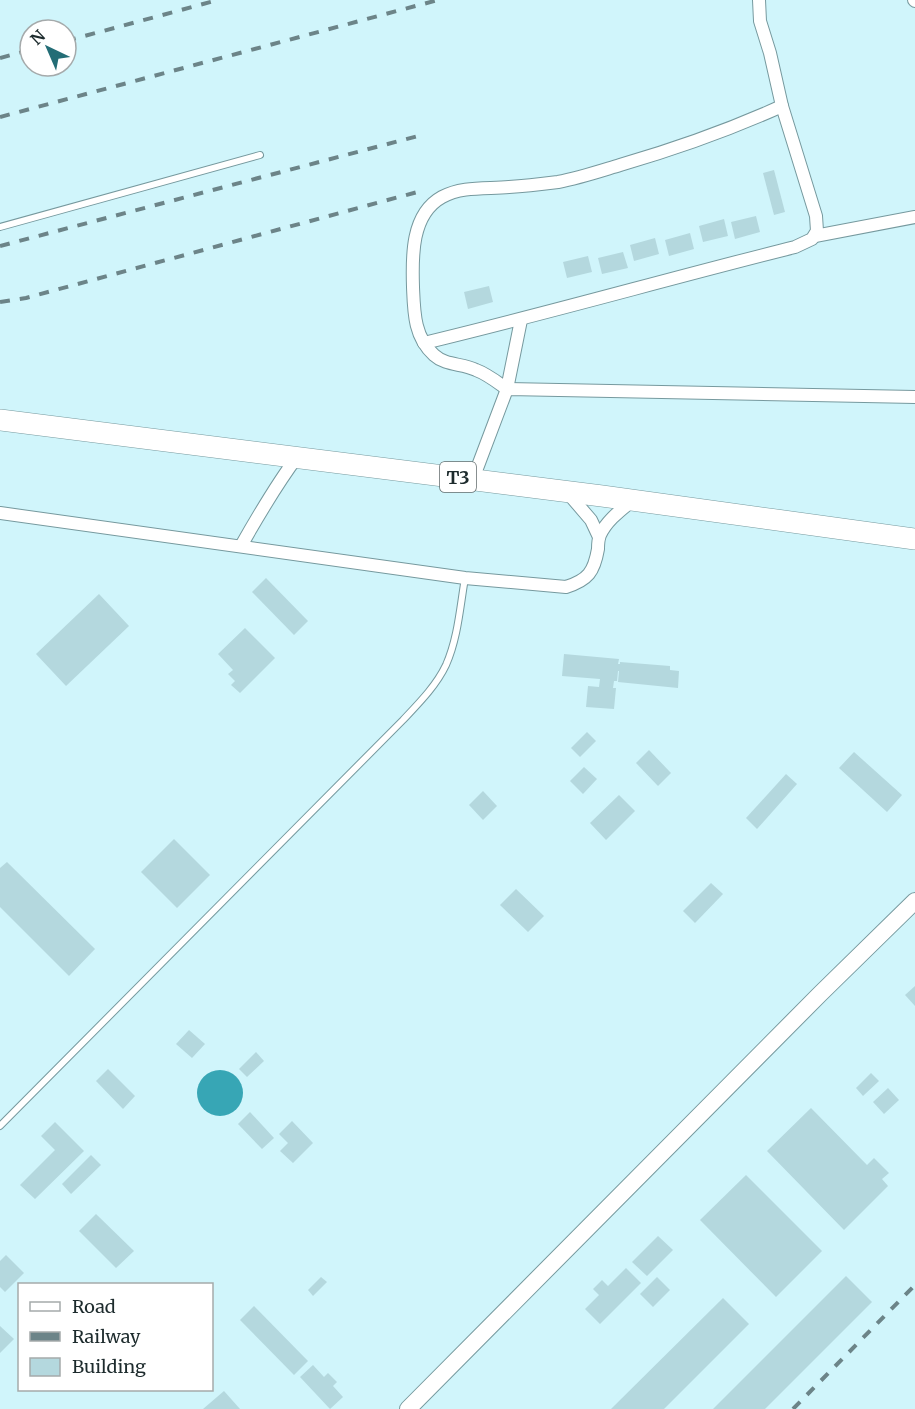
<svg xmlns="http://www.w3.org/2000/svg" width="915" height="1409" font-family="Merriweather,serif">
<rect width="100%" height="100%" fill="#d0f5fb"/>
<!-- water -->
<circle fill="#37a6b5" cx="220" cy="1093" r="23"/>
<!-- building -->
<g fill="#b4d8de">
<polygon points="774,170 785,212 774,215 763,173"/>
<polygon points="756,216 760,232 735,239 731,222"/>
<polygon points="724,219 728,236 703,242 699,226"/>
<polygon points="690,233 694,249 669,256 665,240"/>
<polygon points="655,238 659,254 634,261 630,245"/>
<polygon points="623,252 628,268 602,274 598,258"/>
<polygon points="588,256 592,272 567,278 563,262"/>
<polygon points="489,286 493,302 468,309 464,292"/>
<polygon points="266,578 308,621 294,635 252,592"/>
<polygon points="99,594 129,626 66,686 36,654"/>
<polygon points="245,628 275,658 240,693 231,685 235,681 228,674 233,670 218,654"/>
<polygon points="564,654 619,659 618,664 620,664 620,662 670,666 670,670 679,671 678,688 618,682 619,671 618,671 617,681 614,681 613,688 616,688 614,709 586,707 588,686 599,687 600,679 562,676"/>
<polygon points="587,732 596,741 580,757 571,748"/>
<polygon points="649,750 671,773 658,786 636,763"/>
<polygon points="854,752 902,795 887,812 839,768"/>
<polygon points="584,767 597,779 583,794 570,781"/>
<polygon points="786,774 797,784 757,829 746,818"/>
<polygon points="483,791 497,806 483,820 469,805"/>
<polygon points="619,795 635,811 606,840 590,823"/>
<polygon points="174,839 210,875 177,908 141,872"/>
<polygon points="7,862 95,949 69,976 0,907 0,868"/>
<polygon points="711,883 723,894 695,923 683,911"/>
<polygon points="516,889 544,916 528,932 500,905"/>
<polygon points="915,986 915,1006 905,995"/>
<polygon points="189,1030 205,1044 192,1058 176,1044"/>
<polygon points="256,1052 264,1061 247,1077 239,1069"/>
<polygon points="108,1069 135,1096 123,1109 96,1081"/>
<polygon points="871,1073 879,1081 863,1096 856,1088"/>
<polygon points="888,1088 899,1100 884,1114 873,1102"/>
<polygon points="811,1108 867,1165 874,1158 889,1173 882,1179 888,1186 844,1230 767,1151"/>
<polygon points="250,1112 274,1138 262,1149 238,1124"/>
<polygon points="292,1121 313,1143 293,1163 280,1151 288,1143 279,1134"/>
<polygon points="55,1122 84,1151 35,1199 20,1185 55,1150 41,1136"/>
<polygon points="91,1155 101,1165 71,1194 62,1184"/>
<polygon points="746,1175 822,1251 776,1297 700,1220"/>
<polygon points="96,1214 134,1251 116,1268 79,1231"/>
<polygon points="658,1236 673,1250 647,1276 632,1262"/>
<polygon points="6,1255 24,1273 5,1292 0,1287 0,1261"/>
<polygon points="626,1268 641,1283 600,1324 585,1309 599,1295 593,1289 602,1280 608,1286"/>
<polygon points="846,1276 872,1302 765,1409 713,1409"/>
<polygon points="321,1277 327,1282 313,1296 308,1290"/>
<polygon points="657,1277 670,1290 653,1307 640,1294"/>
<polygon points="723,1298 749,1324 664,1409 611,1409"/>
<polygon points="254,1306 308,1361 294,1375 240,1320"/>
<polygon points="0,1326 14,1339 0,1353"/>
<polygon points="313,1365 324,1377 328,1373 337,1382 333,1386 343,1397 330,1409 300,1377"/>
<polygon points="224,1391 240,1409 203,1409"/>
</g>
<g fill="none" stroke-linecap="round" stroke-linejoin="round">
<defs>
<g id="service">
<polyline points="0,227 260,155"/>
<path d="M0 1126 403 720C419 703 436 686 446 665 458 638 460 607 465 578"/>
</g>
<g id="minor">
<polyline points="914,0 915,1"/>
<polyline points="815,236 915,217"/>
<path d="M521 320 507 389C497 382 487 374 476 370 462 363 446 366 434 355 414 337 414 312 413 287 412 257 411 214 442 197 462 186 486 189 509 187 525 186 542 184 558 182 579 178 600 171 620 165 675 149 729 130 782 106"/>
<path d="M424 343C549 313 671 278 795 247L812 239 817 231 816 216 782 106 770 53 760 21 759 0"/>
<polyline points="473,479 507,389 915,397"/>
<polyline points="567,492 591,520 599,537"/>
<path d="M0 513 465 578 566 587C588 580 594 572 598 549 598 545 598 540 600 535 607 520 621 510 633 500"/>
<path d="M241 546C258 516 276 485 297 457"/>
</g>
<polyline id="tertiary" points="408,1409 820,994 915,901"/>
<polyline id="trunk" points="0,420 602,496 915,539"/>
</defs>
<!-- service casing -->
<use href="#service" stroke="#76999e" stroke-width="8"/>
<!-- minor casing -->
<use href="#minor" stroke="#76999e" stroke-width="14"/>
<!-- tertiary casing -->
<use href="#tertiary" stroke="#76999e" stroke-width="18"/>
<!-- trunk casing -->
<use href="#trunk" stroke="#76999e" stroke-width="22"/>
<!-- service -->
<use href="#service" stroke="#fff" stroke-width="6"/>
<!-- minor -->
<use href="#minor" stroke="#fff" stroke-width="12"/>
<!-- tertiary -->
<use href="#tertiary" stroke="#fff" stroke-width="16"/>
<!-- trunk -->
<use href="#trunk" stroke="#fff" stroke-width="21"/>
<!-- rail -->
<g stroke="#6c8488" stroke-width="4" stroke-dasharray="10 10" stroke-linecap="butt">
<polyline points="66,41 218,0"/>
<polyline points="0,58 30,50"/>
<polyline points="0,117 438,0"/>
<polyline points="0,246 418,136"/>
<polyline points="0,302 26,298 421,191"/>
<polyline points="793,1409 915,1285"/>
</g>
</g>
<g text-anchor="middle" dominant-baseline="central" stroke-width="4.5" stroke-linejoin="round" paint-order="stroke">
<!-- shield labels -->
<rect fill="#fff" stroke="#616b6c" stroke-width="1.5" x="440" y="462" width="36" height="30" rx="4.5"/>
<g font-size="18" font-weight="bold" fill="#1d2b2d">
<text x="458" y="477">T3</text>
</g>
</g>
<!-- legend -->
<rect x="18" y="1283" width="195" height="108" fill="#ffffff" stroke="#a5aaab" stroke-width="1.5"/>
<rect x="30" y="1302" width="30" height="9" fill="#ffffff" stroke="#a5aaab" stroke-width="1.5"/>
<text x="72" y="1313" font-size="18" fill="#1d2b2d">Road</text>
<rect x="30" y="1332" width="30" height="9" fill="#6c8488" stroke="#a5aaab" stroke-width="1.5"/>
<text x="72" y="1343" font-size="18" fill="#1d2b2d">Railway</text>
<rect x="30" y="1358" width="30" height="18" fill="#b4d8de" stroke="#a5aaab" stroke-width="1.5"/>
<text x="72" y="1373" font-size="18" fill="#1d2b2d">Building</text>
<!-- north arrow -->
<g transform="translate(48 48) rotate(316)"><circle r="28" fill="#ffffff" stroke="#a5aaab" stroke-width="1.5"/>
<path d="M0-4.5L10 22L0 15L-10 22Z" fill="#236d76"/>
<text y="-9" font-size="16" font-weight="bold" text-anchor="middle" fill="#1d2b2d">N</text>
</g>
</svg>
